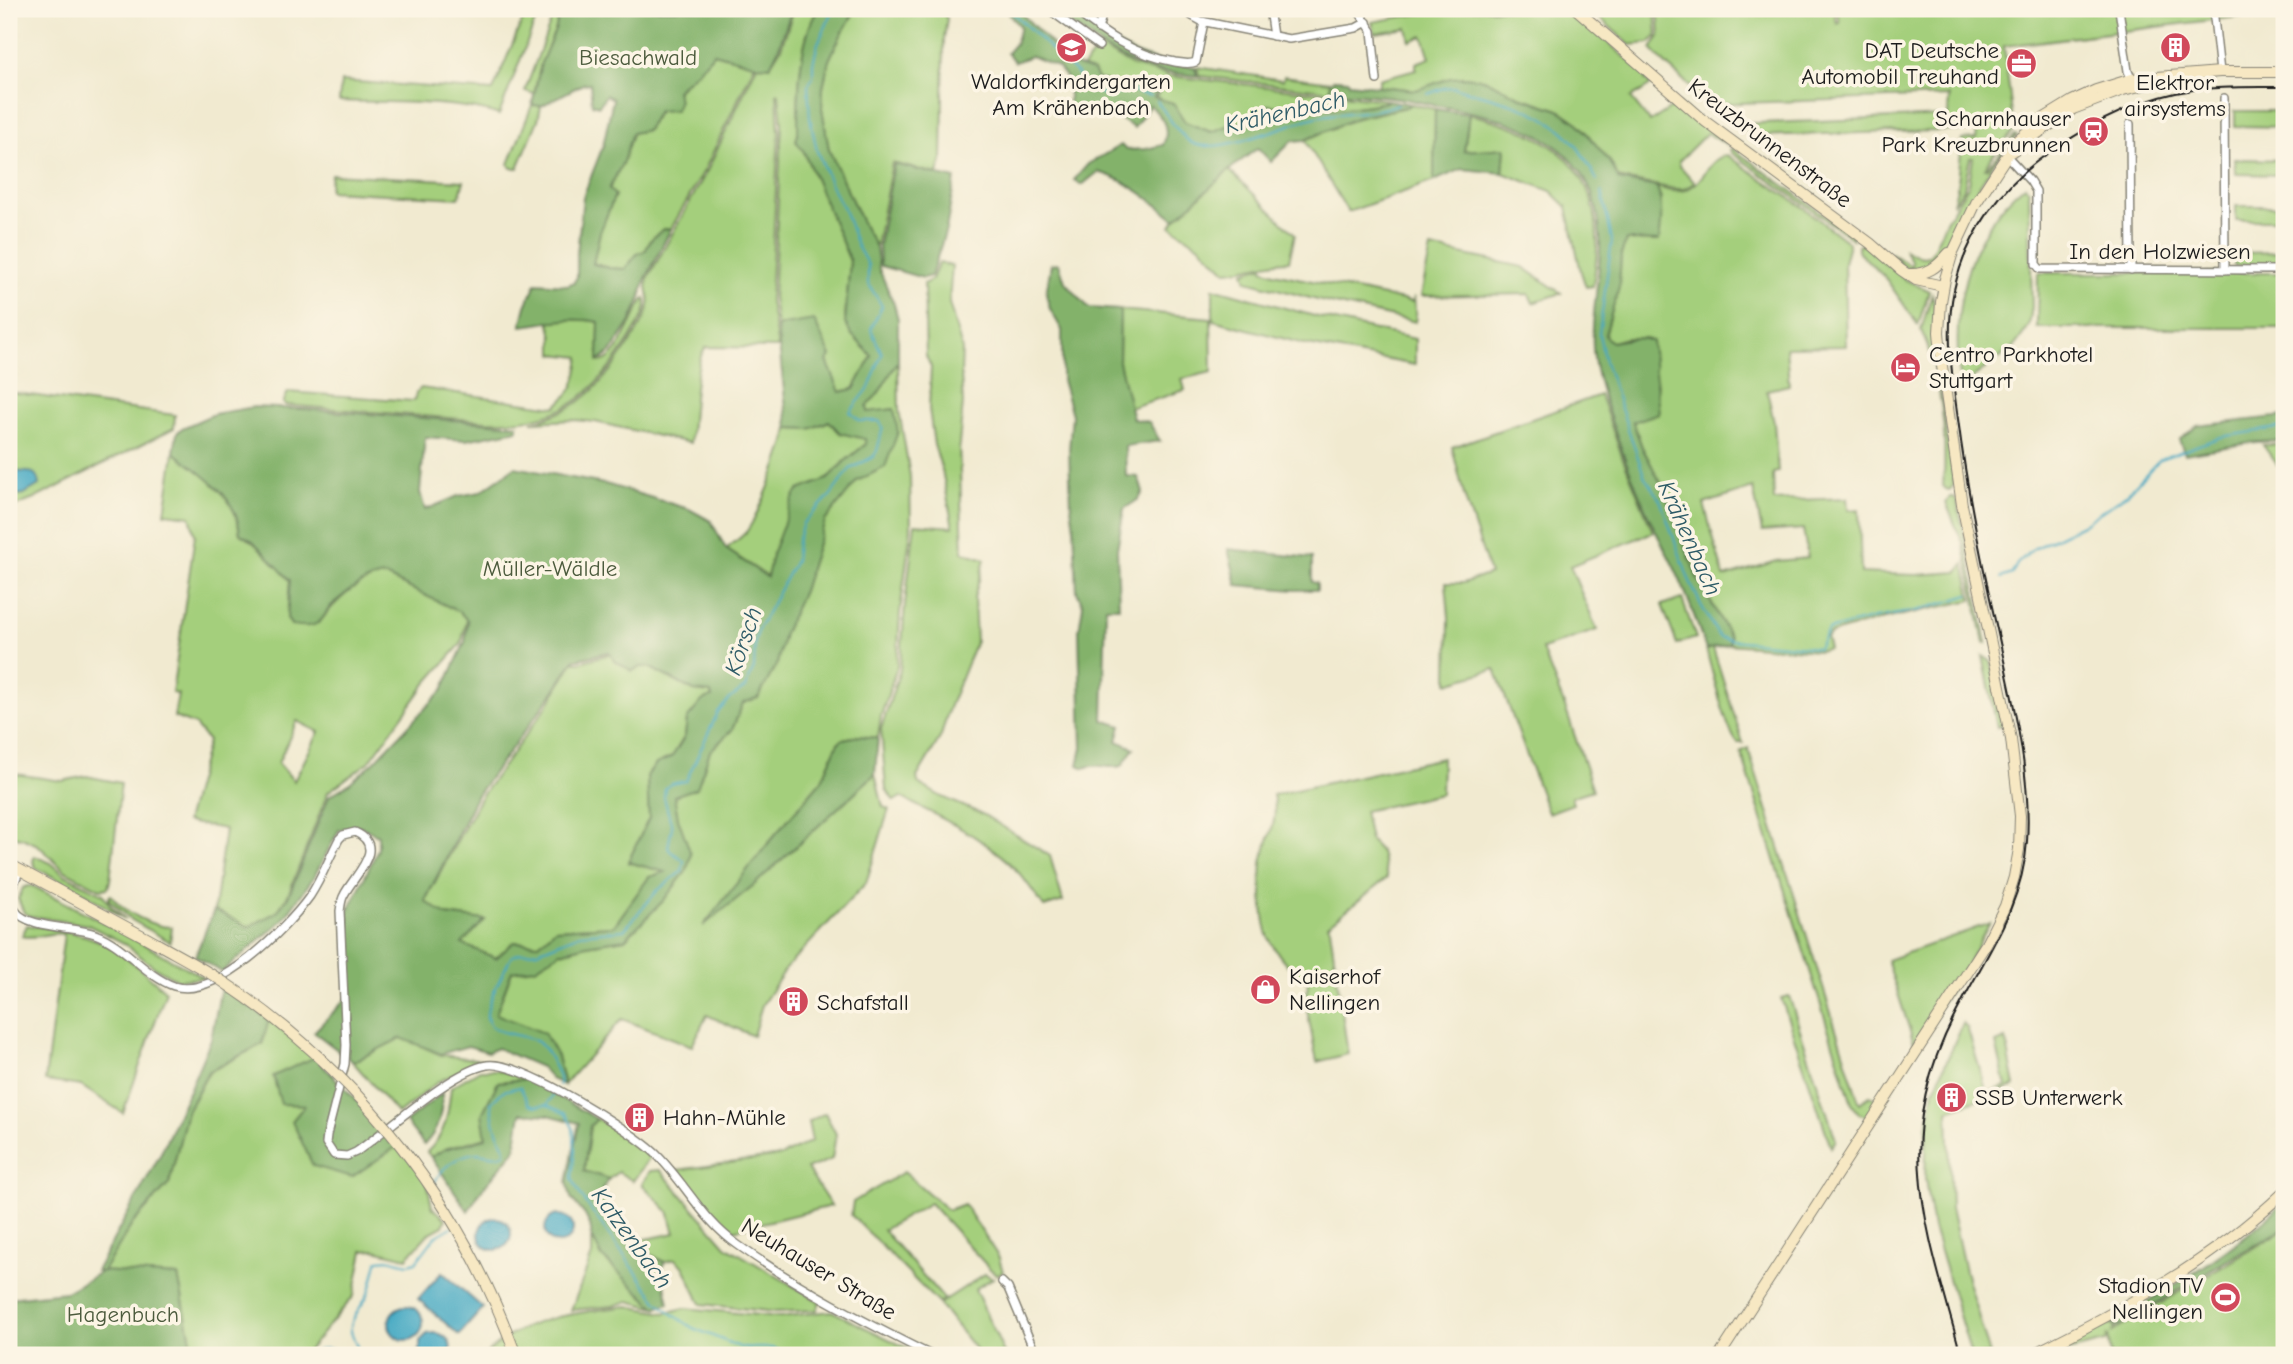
<svg xmlns="http://www.w3.org/2000/svg" width="2293" height="1364" font-family="'Comic Neue',sans-serif">
<rect width="100%" height="100%" fill="#fcf5e5"/>
<filter id="ink" filterUnits="userSpaceOnUse"><feTurbulence type="fractalNoise" baseFrequency=".0143" numOctaves="2"/><feDisplacementMap in="SourceGraphic" scale="14" xChannelSelector="R" yChannelSelector="G"/><feConvolveMatrix kernelMatrix="1 2 1 2 8 2 1 2 1" color-interpolation-filters="sRGB"/></filter>
<filter id="wash" filterUnits="userSpaceOnUse"><feTurbulence type="fractalNoise" baseFrequency=".00686" numOctaves="4" result="noise"/><feDisplacementMap in="SourceGraphic" scale="28" xChannelSelector="R" yChannelSelector="G"/><feGaussianBlur stdDeviation="1.57" result="paint"/><feColorMatrix in="noise" values="0 0 0 0 0 0 0 0 0 0 0 0 0 0 0 0 0 1.4 0 .05"/><feComposite in="paint" operator="in"/></filter>
<g filter="url(#wash)">
<rect width="100%" height="100%" fill="#f1ead0"/>
<!-- green -->
<g fill="#a4cf7b" stroke="#60764c" stroke-width="2" fill-rule="evenodd">
<path d="M527 9H560L556 28 541 63 534 94 525 91 552 18 538 14 499 115C456 100 386 103 339 101L341 81 493 91Z"/>
<path d="M794 9H818C798 42 798 95 798 134L796 141 804 152 850 261 845 316 852 335 872 356 854 389 839 392 827 361 814 321 777 326 773 298 782 124 779 94 777 93 779 132 770 301 778 348 706 347C694 359 693 422 690 443L595 422 574 420 532 422C579 410 601 387 627 347 635 335 644 323 648 309 653 297 644 291 648 278L708 169 757 65 770 66 781 48Z"/>
<polygon points="856,9 952,9 945,16 947,18 944,39 942,159 938,174 892,163 876,247 863,225 829,150 822,108 823,87 829,60 840,37"/>
<polygon points="1446,9 1569,9 1648,77 1645,80 1651,85 1631,98 1650,122 1677,104 1723,140 1725,144 1707,133 1679,161 1680,166 1695,183 1684,189 1675,189 1618,178 1611,163 1579,124 1559,110 1523,98 1484,79 1463,77 1416,90 1379,86 1379,79 1416,69 1416,63 1430,58 1423,36 1410,41 1407,28 1375,33 1372,22"/>
<polygon points="1595,9 1655,9 1657,36 1649,43 1630,45 1594,13"/>
<polygon points="1658,9 1834,9 1837,24 1840,23 1837,9 1899,9 1900,12 1929,12 1957,9 2284,9 2284,11 2004,46 2014,131 1993,155 1985,168 1987,168 2015,135 2017,136 1994,163 1965,208 1940,258 1931,267 1913,270 1903,267 1891,253 1911,266 1912,262 1905,250 1922,257 1928,256 1932,252 1946,221 1969,184 1973,158 1970,158 1964,188 1953,204 1958,183 1962,140 1976,139 1977,130 1753,136 1736,124 1948,116 1949,96 1711,104 1666,65 1651,49 1660,35"/>
<path d="M1099 47 1133 66 1170 76 1387 100 1386 102C1342 111 1311 111 1267 105L1262 120 1235 123 1211 132 1185 122 1173 103 1155 99 1159 92 1157 91 1097 79 1093 71 1082 68Z"/>
<path d="M714 53 755 64 705 169 671 229H663C660 233 654 236 651 240 646 247 649 251 638 253L625 269 609 268 593 263 600 232 615 195 608 190 623 162 632 133 647 130C666 96 689 82 714 53Z"/>
<polygon points="1197,67 1283,80 1284,76 1330,82 1330,91 1199,76"/>
<polygon points="1411,104 1435,109 1434,181 1348,212 1305,140 1357,118 1406,107"/>
<polygon points="532,105 541,106 538,120 518,168 511,168 509,164"/>
<polygon points="2235,111 2284,111 2284,127 2235,126"/>
<path d="M1469 114C1537 130 1596 156 1597 238 1598 254 1595 270 1593 286L1586 287 1581 272 1567 207 1551 191 1503 173 1505 148 1464 151Z"/>
<polygon points="1732,148 1853,235 1853,239 1732,153 1730,150"/>
<path d="M1727 155 1800 205 1849 243 1844 263 1846 346 1786 347 1789 385 1767 390 1774 423 1778 472 1773 473 1774 501 1847 498 1848 510 1859 509 1861 573 1916 575 1958 572 1964 564 1972 600 1875 621 1830 634 1826 638 1829 648 1819 651 1729 644 1730 637 1697 577 1664 489 1642 447 1633 422 1658 387 1645 338H1626L1612 342 1607 339 1605 335 1619 287 1621 255 1626 240 1659 241 1661 199 1657 187C1664 189 1672 192 1679 191 1702 190 1706 159 1727 155ZM1753 488 1762 532 1803 529 1808 558 1777 561 1724 577 1704 504Z"/>
<polygon points="2235,159 2284,160 2284,175 2236,174"/>
<path d="M1229 170 1295 234 1289 261C1267 261 1248 270 1226 271L1200 246 1171 226 1175 219Z"/>
<polygon points="331,174 464,181 459,198 329,191"/>
<path d="M2025 185 2029 191 2032 307 2029 326 2014 347 1974 377 1967 391 1962 390C1949 315 1964 235 2025 185Z"/>
<rect x="2236" y="206" width="48" height="14"/>
<polygon points="1863,243 1906,280 1929,291 1918,325 1886,279 1858,251 1858,245"/>
<polygon points="1431,248 1523,267 1561,293 1533,303 1529,294 1421,296"/>
<polygon points="2284,252 2284,265 2234,266 2235,253"/>
<path d="M939 263 952 266 949 303 962 349 961 375 963 403 959 444 963 552 985 559 974 598 976 641 949 708 941 736 917 777 918 783 940 796 984 815 1050 856 1063 901 1044 907C1035 895 1027 881 1017 871 986 837 941 819 901 797L894 801 886 789 881 729 900 670 905 604 915 524 953 527 942 470 934 445 929 409 931 367 926 356 924 284 932 279Z"/>
<polygon points="1263,266 1263,269 1274,273 1413,302 1414,297 1416,322 1321,301 1247,281 1244,272"/>
<polygon points="2038,273 2284,273 2284,328 2037,328"/>
<polygon points="1213,288 1318,317 1415,339 1415,365 1308,345 1213,320"/>
<path d="M1932 294 1935 305 1936 358 1954 484 1950 490 1946 489 1943 486C1948 437 1941 375 1921 330Z"/>
<path d="M645 298C650 310 637 326 631 337 593 397 561 425 487 421L285 405 283 403 288 392 414 401 416 393 421 388 555 407C575 390 576 383 580 357L553 354V337L549 320H587L599 322 598 362C620 363 633 312 645 298Z"/>
<polygon points="1120,310 1211,318 1212,372 1182,379 1185,390 1129,408 1119,362"/>
<polygon points="898,361 899,410 910,476 911,529 900,612 897,667 881,716 878,738 858,736 843,739 838,743 822,780 774,836 706,923 755,884 875,774 883,807 889,809 866,883 787,967 762,1005 753,1036 707,1015 692,1046 622,1019 564,1085 557,1056 496,1014 512,970 535,968 561,952 587,945 625,939 663,901 687,870 674,796 697,787 710,751 732,730 743,703 758,698 777,664 784,633 803,591 825,521 857,481 885,467 894,409 867,413 866,406 878,394"/>
<polygon points="9,392 175,415 174,428 34,499 9,509"/>
<polygon points="1600,395 1623,459 1653,532 1570,566 1597,630 1542,649 1565,707 1593,790 1571,797 1573,804 1548,813 1495,669 1448,683 1449,617 1446,583 1463,583 1490,574 1464,495 1452,447"/>
<path d="M830 421 865 439 866 444 844 462 828 479 799 490 772 555 768 577 726 549C733 543 741 538 747 531 760 512 785 450 788 428L810 429Z"/>
<polygon points="2263,445 2284,445 2284,474"/>
<path d="M174 452C203 476 237 494 240 534 261 546 275 563 290 581L287 618 319 623C334 603 359 577 385 576L460 612 467 620 461 644 425 685 369 762 328 792 288 895 277 912 249 927 214 910 225 829 186 822 208 741 195 725 174 717 178 694 172 693 195 535 190 516 165 513ZM297 721 319 732 294 781 278 763Z"/>
<polygon points="1950,497 1954,497 1957,501 1987,643 1984,642 1963,543 1946,503"/>
<polygon points="1682,599 1696,638 1677,644 1662,605"/>
<path d="M1713 648 1743 743H1738C1726 732 1712 669 1706 650Z"/>
<polygon points="610,654 615,661 649,667 694,691 711,693 712,697 687,719 685,736 672,757 656,764 647,776 649,818 628,862 666,872 649,877 614,926 555,929 539,944 514,942 496,958 461,944 485,920 446,915 425,901 480,798 549,703 573,662 580,662"/>
<polygon points="1983,656 1991,661 2004,725 1997,727"/>
<polygon points="1748,748 1856,1093 1860,1103 1870,1096 1879,1101 1868,1116 1859,1114 1851,1101 1741,752"/>
<path d="M1442 758 1441 794 1364 811 1370 840 1381 852 1387 878 1328 925 1330 928 1348 1054 1317 1062 1306 1004 1308 981C1293 975 1276 953 1269 938 1263 924 1260 878 1262 863 1266 837 1280 823 1273 795Z"/>
<polygon points="9,773 62,781 86,776 121,783 110,880 108,888 100,889 65,871 38,845 22,838 9,836"/>
<polygon points="34,857 38,857 51,863 65,875 103,894 110,905 126,920 85,893 36,868 33,862"/>
<polygon points="28,886 33,886 118,930 205,978 178,980 154,967 122,942 88,925 30,916 24,913 18,899 23,888"/>
<path d="M111 895C124 912 151 927 172 927L170 942 132 920 109 900V896Z"/>
<polygon points="1990,923 1966,966 1914,1043 1887,960"/>
<path d="M27 925C57 929 89 933 115 949 133 961 149 977 166 991L123 1113 81 1086 45 1081 64 934C45 931 40 940 22 936Z"/>
<polygon points="1789,996 1836,1140 1831,1147 1781,998"/>
<polygon points="269,1019 315,1057 306,1105 399,1145 427,1181 432,1207 446,1219 443,1226 428,1234 407,1258 375,1250 363,1251 354,1296 304,1355 194,1355 178,1276 102,1272 133,1223 169,1184 187,1111 209,1072 262,1044"/>
<polygon points="1963,1023 1967,1027 1987,1093 2006,1086 1996,1043 2006,1039 2015,1086 1948,1110 1951,1208 1965,1271 1990,1355 1971,1355 1933,1228 1925,1179 1927,1128 1934,1090"/>
<polygon points="402,1037 441,1055 484,1060 439,1081 398,1114 353,1062"/>
<path d="M480 1070H498L527 1079 498 1082 486 1137 445 1149 431 1157 427 1152C447 1133 448 1113 451 1087Z"/>
<polygon points="825,1113 836,1134 832,1159 807,1169 831,1206 730,1231 677,1170 781,1156 812,1141 808,1122"/>
<polygon points="597,1119 627,1137 650,1157 633,1181 618,1172 609,1179 584,1171 590,1126"/>
<polygon points="660,1170 726,1246 820,1302 817,1310 776,1312 701,1304 684,1267 675,1259 664,1262 645,1252 637,1241 675,1233 668,1211 642,1184 650,1171"/>
<polygon points="904,1172 948,1210 964,1204 999,1258 1003,1272 997,1275 989,1268 930,1203 883,1230 944,1299 938,1303 851,1215 853,1202"/>
<polygon points="2284,1230 2284,1355 2111,1355 2108,1335 2106,1342 2064,1352 2069,1345 2109,1324 2115,1328 2111,1333"/>
<polygon points="592,1237 602,1257 656,1308 629,1301 613,1306 571,1310 592,1255"/>
<polygon points="985,1274 993,1278 975,1289 1005,1355 980,1355 939,1304"/>
<path d="M628 1306 664 1313 685 1308 780 1317 832 1311 921 1355H485C525 1315 575 1314 628 1306Z"/>
</g>
<!-- forest -->
<g fill="#83b26b" stroke="#506744" stroke-width="2" fill-rule="evenodd">
<path d="M560 9H792L778 50 770 66 757 65 714 53 698 71 676 90 679 100 675 110 658 111 647 130 632 133 623 162 609 189 615 195 600 232 593 264 609 268 625 269 638 253C649 251 646 247 651 240 654 236 660 232 663 229H671L645 280 640 300 630 323 611 352 602 359H598L599 322C571 316 548 323 521 326L526 306 536 283 568 285 574 282 577 277V253L583 197 603 146 613 99 606 95 599 106 592 104 590 83 583 84 541 106 532 105 541 63 556 28Z"/>
<path d="M818 9H856L840 37 829 60 823 87 822 108 829 150 863 225 876 247 879 269 894 304 898 319V361L878 394 867 406 868 412 894 409 898 432 885 467 857 481 825 521 803 591 784 633 777 664 758 698 743 703 732 730 710 751 697 788 674 796 678 818 691 854 687 870 663 901 625 939 587 945 561 952 535 968 512 971 496 1014 544 1033 557 1056 564 1085 551 1079 541 1067 497 1048 488 1052 468 1046 441 1054 401 1038 353 1062 314 1032 351 994 348 912 378 849V835L360 826 339 830 314 877 282 921 222 972 195 956 214 910 249 927 277 912 289 895 329 796 347 785 372 764 443 690 465 642 468 621 460 612 385 576C367 577 345 593 332 605 327 610 324 619 318 623 310 628 300 626 291 625L287 618 290 580 253 541 240 534C237 494 203 476 174 452L177 433 182 428 214 414 254 407 302 409 518 425V430L466 440 425 437 420 492 425 510 458 496 480 492 515 467 609 485 689 509 711 521 726 549 767 577 772 555 794 496 799 490 828 479 844 462 866 444 865 439 840 433 829 421 810 429 788 428 777 326 814 320 831 356 827 361 840 392 854 389 872 356 852 335 845 323 850 261 804 152 796 141 798 134C798 96 798 42 818 9ZM609 652 615 661 632 671 641 667H649L694 691 711 693 712 697 703 700 687 719 685 736 672 757 656 764 647 776 649 818 628 862 665 872 649 877 614 926 555 929 539 944 514 942 496 958 462 944 485 920 446 915 425 901 477 795 555 690 574 660Z"/>
<path d="M1012 9 1019 11 1061 54 1077 66 1093 71 1097 79 1157 91 1154 97 1173 103 1185 122 1211 132 1235 123 1262 120 1267 105C1311 111 1342 111 1386 102L1387 100 1411 104 1406 107 1356 118 1305 140 1292 141 1271 162 1258 148 1234 166 1175 219C1151 200 1128 180 1098 172L1082 185 1074 180 1088 164 1121 145 1126 150 1146 149 1163 145C1171 128 1162 117 1150 105L1134 128 1108 111 1092 110 1073 115 1068 112 1069 95 1066 77 1058 67 1031 56 1015 62 1007 53 1015 44 1020 27 1009 14Z"/>
<path d="M1051 9H1069L1117 44 1134 53 1159 61 1195 67 1197 76C1179 74 1161 73 1143 67 1109 56 1080 30 1051 9Z"/>
<path d="M1463 77 1484 79 1523 98 1559 110 1579 124 1611 163 1619 180 1657 187C1663 205 1662 223 1659 241L1626 240 1621 255 1619 287 1605 335 1607 339 1612 342C1627 340 1638 335 1652 341L1659 413 1633 422 1642 447 1664 489 1697 577 1730 637 1729 644 1706 650C1698 626 1690 603 1680 580 1670 557 1657 536 1647 513 1628 468 1609 421 1597 374 1585 327 1602 283 1600 236 1597 144 1522 121 1445 107 1429 105 1414 100 1398 98 1375 95 1352 94 1330 91V82L1335 79 1348 80 1349 83 1416 90 1450 78Z"/>
<polygon points="1435,109 1469,114 1464,151 1505,148 1503,173 1462,169 1434,181"/>
<polygon points="894,164 955,179 946,230 931,276 923,278 881,266 880,263 879,245"/>
<path d="M1059 263 1065 282 1089 308 1120 310 1119 362 1133 419 1149 422 1160 441 1125 446 1126 476 1138 477 1143 492 1139 499 1124 509 1117 549 1119 607H1106L1103 720 1121 726 1117 741 1134 748 1122 766C1108 770 1100 762 1084 768L1078 765 1082 748 1079 630 1083 605 1077 592 1074 528 1071 507 1069 449 1072 415 1062 380V330L1050 309 1046 294 1051 264Z"/>
<polygon points="2284,416 2284,441 2256,442 2185,454 2179,440 2197,426"/>
<polygon points="1228,549 1312,558 1312,582 1317,583 1317,590 1294,590 1237,585"/>
<polygon points="858,736 878,738 875,774 755,884 703,926 774,836 822,780 838,743 843,739"/>
<polygon points="221,988 269,1019 262,1044 208,1072 187,1111 169,1184 133,1223 103,1271 178,1276 194,1355 9,1355 9,1298 66,1292 101,1272 96,1271 160,1155 190,1088 211,1039"/>
<polygon points="315,1057 399,1145 352,1177 313,1166 292,1121 305,1105 281,1104 273,1076"/>
<polygon points="527,1079 597,1119 590,1126 584,1171 609,1179 602,1189 614,1213 645,1251 664,1262 662,1272 669,1303 656,1308 602,1257 592,1237 590,1225 585,1215 571,1198 567,1182 579,1123 548,1115 521,1113 515,1150 482,1189 468,1211 431,1157 445,1149 486,1138 482,1114 498,1082"/>
<path d="M442 1093C442 1114 439 1130 424 1145L406 1122Z"/>
<path d="M2284 1202V1229L2226 1261 2118 1327 2110 1324C2171 1288 2233 1252 2284 1202Z"/>
</g>
<!-- water -->
<g fill="#43a8c3" stroke="#306270" stroke-width="2">
<path d="M9 470C24 475 37 465 39 485L24 494 9 496Z"/>
<circle cx="559" cy="1229" r="14"/>
<circle cx="495" cy="1234" r="16"/>
<polygon points="442,1272 483,1308 459,1335 418,1299"/>
<circle cx="406" cy="1323" r="17"/>
<path d="M434 1333C447 1334 453 1343 450 1355H420V1341L427 1334Z"/>
</g>
<g fill="none" stroke-linecap="round" stroke-linejoin="round">
<!-- stream -->
<g stroke="#43a8c3" stroke-width="2">
<polyline points="1012,12 1078,75 1086,89 1099,92 1107,97 1128,90 1151,96"/>
<path d="M1428 94 1444 88 1453 87C1493 99 1541 106 1571 139 1581 150 1590 167 1597 180"/>
<path d="M1157 101C1165 112 1180 137 1192 143 1218 156 1284 125 1312 118 1340 111 1371 115 1398 104"/>
<polyline points="1602,192 1612,240 1599,334 1605,362 1645,478 1659,497 1688,577 1701,605 1719,637 1732,640 1818,648 1828,630 1874,618 1920,610 1969,595"/>
<polyline points="2001,578 2012,574 2017,564 2033,549 2082,525 2127,494 2160,459 2221,437 2284,427"/>
<path d="M559 1085C561 1077 555 1068 551 1060 548 1054 544 1046 538 1042 528 1034 488 1036 487 1017 486 1003 503 974 509 961L512 956 520 953 538 951 580 934 624 930 657 891 682 871 684 860 670 851 668 847 672 827 664 797 665 788 671 784 686 781 718 712 731 698 745 688 754 668 755 642 759 628 795 561 797 542 803 523 830 496 850 469 873 457 877 451 883 427 879 421H860L850 412 869 388 882 354 871 329 882 306 868 283V265L857 246 844 209 834 192 817 151 810 118 808 85 813 77V63L818 43 834 9"/>
<polyline points="547,1105 566,1114 573,1128 575,1150 572,1178 581,1196 657,1301 671,1313 693,1328 742,1348 773,1348 790,1355"/>
<path d="M434 1184C440 1168 460 1153 478 1153 488 1154 496 1158 505 1153 506 1146 503 1144 500 1138 495 1128 492 1114 491 1103L503 1091 520 1087 529 1104 536 1106 547 1105 556 1090"/>
<path d="M313 1355C322 1343 336 1351 349 1355"/>
<path d="M354 1355 358 1352C358 1343 349 1336 351 1326 354 1313 364 1304 369 1292 374 1281 374 1270 378 1260L388 1259 408 1264 416 1262 435 1237 452 1227"/>
</g>
</g>
</g>
<g filter="url(#ink)">
<g fill="none" stroke-linecap="round" stroke-linejoin="round">
<defs>
<g id="street">
<polyline points="1048,9 1099,46"/>
<path d="M1073 9C1104 34 1134 55 1175 62 1182 63 1189 65 1196 62L1204 22"/>
<polyline points="1186,9 1192,16 1201,21 1289,39 1356,28 1367,22"/>
<polyline points="1269,9 1273,36"/>
<polyline points="1357,9 1372,31 1377,80"/>
<polyline points="2119,9 2128,71 2133,83"/>
<polyline points="2213,9 2220,72"/>
<polyline points="1098,29 1104,9"/>
<polyline points="2224,98 2225,270"/>
<polyline points="2130,124 2131,270"/>
<polyline points="2007,156 2030,181 2036,191 2036,264 2040,269 2284,270"/>
<path d="M20 870C14 883 7 897 15 910 27 929 74 926 95 934 125 945 144 975 174 986 216 1000 287 928 310 896 322 878 329 858 339 839L343 835 355 832C388 847 354 875 344 895 341 900 341 906 340 911L346 1045 345 1064 327 1135 326 1143 334 1155 347 1156 356 1152C388 1130 451 1071 487 1065 518 1059 633 1131 657 1155 686 1184 703 1221 738 1245 798 1288 865 1322 931 1355"/>
<polyline points="1002,1282 1008,1288 1036,1355"/>
<polyline points="2055,1344 2061,1355"/>
</g>
<g id="secondary">
<polyline points="1576,9 1706,122 1870,243 1901,270 1916,280 1943,286"/>
<polyline points="2011,152 2073,109 2123,90 2157,82 2163,78"/>
<path d="M1909 274C1928 275 1937 267 1949 253"/>
<polyline points="9,864 156,943"/>
<polyline points="1720,1355 1986,944 2005,906 2014,877 2019,849 2020,816 2011,739 1962,505 1942,366 1939,332 1941,302 1945,279 1953,252 1976,203 2017,140 2041,120 2072,101 2096,90 2132,79 2220,72 2284,72"/>
<path d="M2031 1355C2122 1310 2211 1262 2284 1192"/>
</g>
</defs>
<!-- street casing -->
<use href="#street" stroke="#868376" stroke-width="10"/>
<!-- secondary casing -->
<use href="#secondary" stroke="#868376" stroke-width="12"/>
<!-- street -->
<use href="#street" stroke="#fff" stroke-width="7"/>
<!-- secondary -->
<use href="#secondary" stroke="#f7e8c3" stroke-width="10"/>
<!-- tram -->
<path stroke="#1c1c1c" stroke-width="2" d="M1961 1355C1927 1229 1890 1140 1955 1015 1984 958 2023 907 2027 841 2032 774 2011 694 1997 629 1981 560 1967 490 1958 419 1952 376 1945 332 1954 290 1966 235 2001 186 2047 154 2090 124 2140 97 2193 90 2223 86 2254 87 2284 87"/>
<defs>
<path id="secondary-bridge" d="M156 943C179 956 203 968 225 983 360 1073 461 1203 516 1355"/>
</defs>
<!-- secondary-bridge casing -->
<use href="#secondary-bridge" stroke="#868376" stroke-width="12" stroke-linecap="butt"/>
<!-- secondary-bridge -->
<use href="#secondary-bridge" stroke="#f7e8c3" stroke-width="10"/>
</g>
</g>
<!-- icons -->
<defs>
<symbol id="school-disc" viewBox="-11 -11 22 22"><circle r="9.5" fill="#d1495b" stroke="#fcf5e5"/><path d="M0-5L7-2L0 1L-7-2ZM-4 1L0 2.5L4 1V4Q0 6-4 4Z" fill="#fff"/></symbol>
<symbol id="building-disc" viewBox="-11 -11 22 22"><circle r="9.5" fill="#d1495b" stroke="#fcf5e5"/><path d="M-4-6H4V6H1V3H-1V6H-4ZM-2.5-4.3h1.7v1.8h-1.7ZM.8-4.3h1.7v1.8H.8ZM-2.5-1h1.7V.8h-1.7ZM.8-1h1.7V.8H.8Z" fill="#fff"/></symbol>
<symbol id="office-disc" viewBox="-11 -11 22 22"><circle r="9.5" fill="#d1495b" stroke="#fcf5e5"/><path d="M-6-3h4V-5.5h4V-3h4V5H-6ZM-1-4.5V-3h2v-1.5ZM-6 0V1H6V0Z" fill="#fff"/></symbol>
<symbol id="station-disc" viewBox="-11 -11 22 22"><circle r="9.5" fill="#d1495b" stroke="#fcf5e5"/><path d="M-3-6H3Q5-6 5-4V2Q5 4 3 4L4.5 6H3L1.5 4h-3L-3 6H-4.5L-3 4Q-5 4-5 2V-4Q-5-6-3-6ZM-3.5-4v3h7v-3ZM-3.5 1v1.5H-2V1ZM2 1v1.5H3.5V1Z" fill="#fff"/></symbol>
<symbol id="hotel-disc" viewBox="-11 -11 22 22"><circle r="9.5" fill="#d1495b" stroke="#fcf5e5"/><path d="M-6-4.5h1.5V1H6V5H4.5V3h-9V5H-6ZM-4 0a1.8 1.8 0 1 1 3.6 0ZM.5 0V-2.5h3Q6-2.5 6 0Z" fill="#fff"/></symbol>
<symbol id="shop-disc" viewBox="-11 -11 22 22"><circle r="9.5" fill="#d1495b" stroke="#fcf5e5"/><path d="M-5-2.5h2.3a2.7 3.5 0 0 1 5.4 0H5L5.5 6h-11ZM-1.5-2.5h3a1.5 2.3 0 0 0-3 0Z" fill="#fff"/></symbol>
<symbol id="stadium-disc" viewBox="-11 -11 22 22"><circle r="9.5" fill="#d1495b" stroke="#fcf5e5"/><path d="M0-5a6.5 5 0 1 0 0 10a6.5 5 0 1 0 0-10ZM-3.5-1.8h7v3.6h-7Z" fill="#fff"/></symbol>
</defs>
<g fill-rule="evenodd">
<use href="#school-disc" x="1054" y="30" width="35" height="35"/>
<use href="#building-disc" x="2158" y="30" width="35" height="35"/>
<use href="#office-disc" x="2004" y="46" width="35" height="35"/>
<use href="#station-disc" x="2076" y="114" width="35" height="35"/>
<use href="#hotel-disc" x="1888" y="350" width="35" height="35"/>
<use href="#shop-disc" x="1248" y="972" width="35" height="35"/>
<use href="#building-disc" x="776" y="984" width="35" height="35"/>
<use href="#building-disc" x="1934" y="1080" width="35" height="35"/>
<use href="#building-disc" x="622" y="1100" width="35" height="35"/>
<use href="#stadium-disc" x="2208" y="1280" width="35" height="35"/>
</g>
<g text-anchor="middle" dominant-baseline="central" stroke-width="7" stroke-linejoin="round" paint-order="stroke">
<!-- poi labels -->
<g font-size="23" fill="#1c1c1c" stroke="#fcf5e5" text-anchor="start">
<text x="1999" y="50" text-anchor="end">DAT Deutsche<tspan x="1999" dy="26">Automobil Treuhand</tspan></text>
<text x="1071" y="81" text-anchor="middle">Waldorfkindergarten<tspan x="1071" dy="26">Am Krähenbach</tspan></text>
<text x="2175" y="82" text-anchor="middle">Elektror<tspan x="2175" dy="26">airsystems</tspan></text>
<text x="2071" y="118" text-anchor="end">Scharnhauser<tspan x="2071" dy="26">Park Kreuzbrunnen</tspan></text>
<text x="1929" y="354">Centro Parkhotel<tspan x="1929" dy="26">Stuttgart</tspan></text>
<text x="1289" y="976">Kaiserhof<tspan x="1289" dy="26">Nellingen</tspan></text>
<text x="817" y="1002">Schafstall</text>
<text x="1975" y="1097">SSB Unterwerk</text>
<text x="663" y="1117">Hahn-Mühle</text>
<text x="2203" y="1285" text-anchor="end">Stadion TV<tspan x="2203" dy="26">Nellingen</tspan></text>
</g>
<!-- park labels -->
<g font-size="23" fill="#4c5b3d" stroke="#fcf5e5">
<text x="638" y="57">Biesachwald</text>
<text x="550" y="568">Müller-Wäldle</text>
<text x="123" y="1314">Hagenbuch</text>
</g>
<!-- street labels -->
<g font-size="23" fill="#1c1c1c" stroke="#fcf5e5">
<text transform="translate(1770 143) rotate(37)">Kreuzbrunnenstraße</text>
<text x="2160" y="251">In den Holzwiesen</text>
<text transform="translate(819 1269) rotate(31)">Neuhauser Straße</text>
</g>
<!-- water labels -->
<g font-size="24" font-style="italic" fill="#2e5b67" stroke="#fcf5e5">
<text transform="translate(1285 112) rotate(-13)">Krähenbach</text>
<text transform="translate(1690 538) rotate(66)">Krähenbach</text>
<text transform="translate(743 641) rotate(-71)">Körsch</text>
<text transform="translate(632 1238) rotate(54)">Katzenbach</text>
</g>
</g>
<!-- margin -->
<rect width="2293" height="1364" fill="none" stroke="#fcf5e5" stroke-width="35"/>
</svg>
